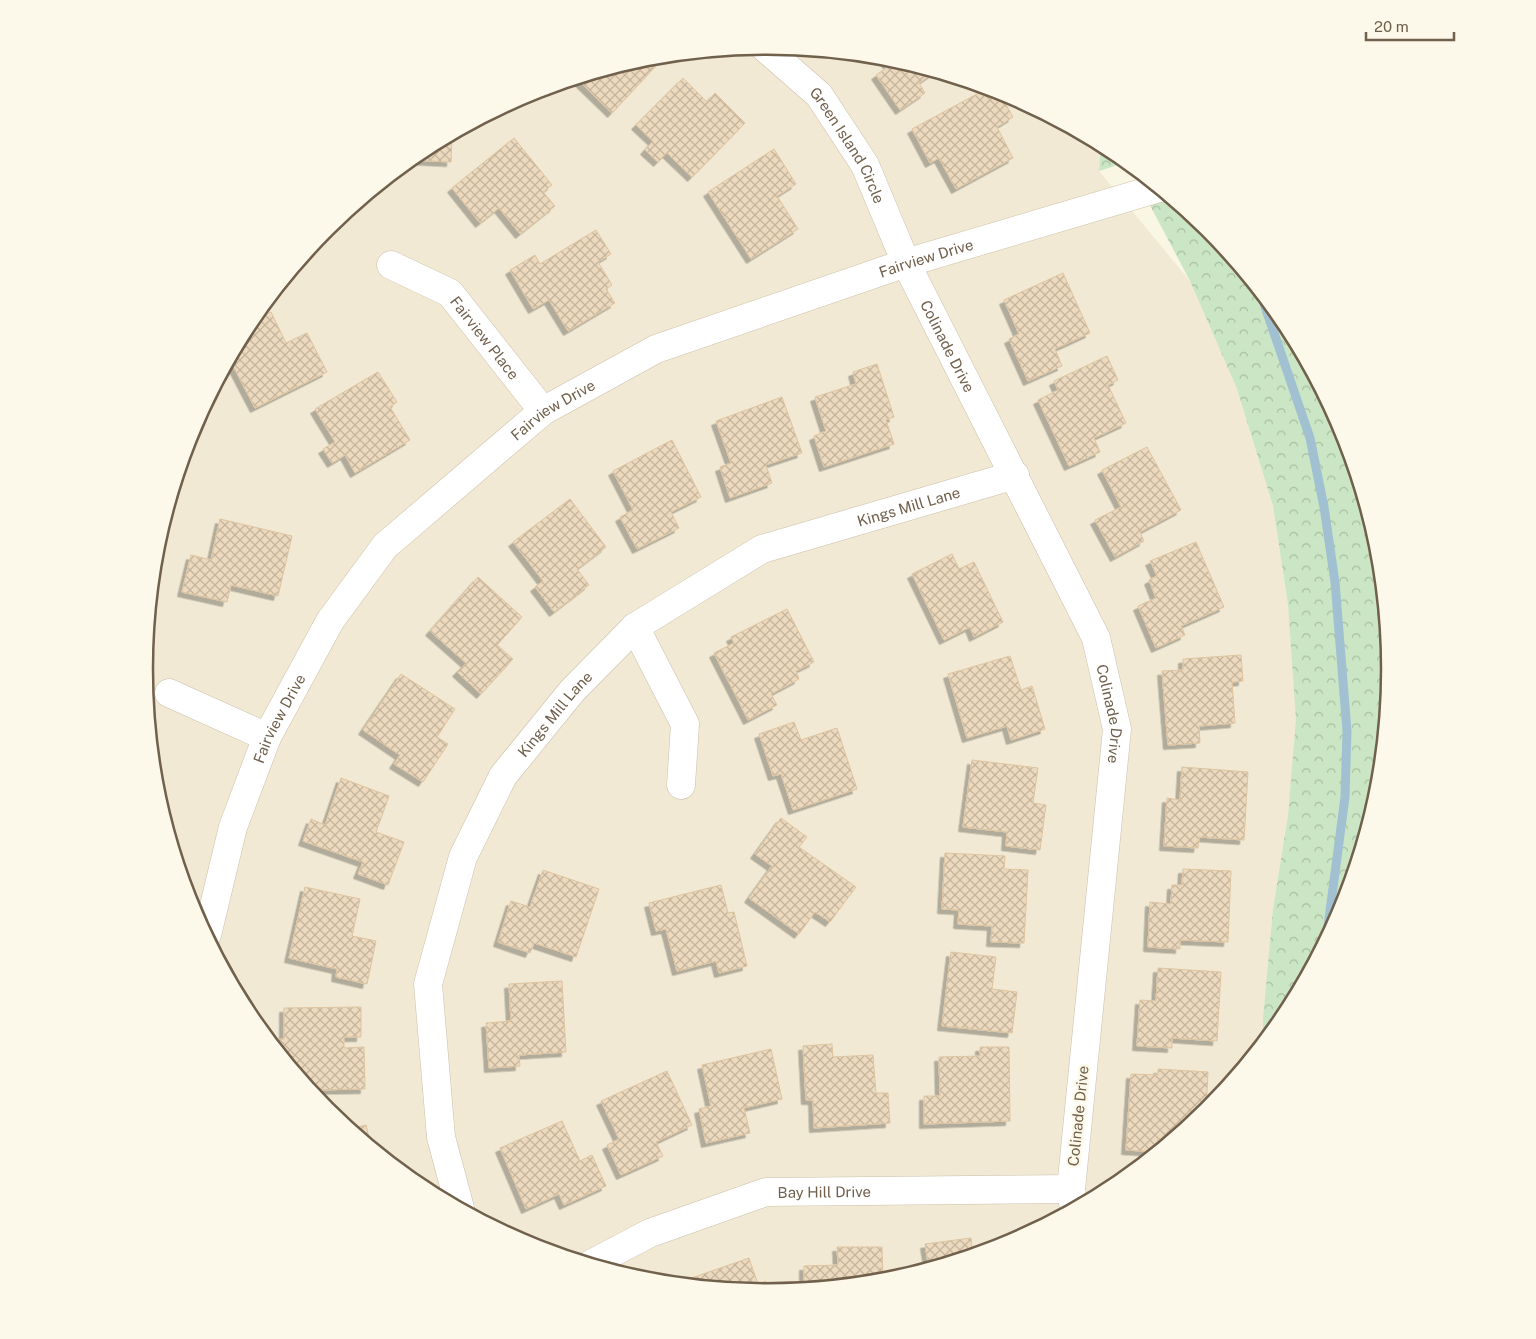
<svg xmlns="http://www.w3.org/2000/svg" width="1536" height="1339" font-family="'Public Sans',sans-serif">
<defs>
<pattern id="park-crowns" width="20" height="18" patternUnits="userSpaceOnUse" patternTransform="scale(1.25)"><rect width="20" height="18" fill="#cbe6c4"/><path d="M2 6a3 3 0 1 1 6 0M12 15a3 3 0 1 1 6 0" fill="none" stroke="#a9bea1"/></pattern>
<pattern id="building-cross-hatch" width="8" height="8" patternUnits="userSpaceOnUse" patternTransform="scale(1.25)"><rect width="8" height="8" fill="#eddabe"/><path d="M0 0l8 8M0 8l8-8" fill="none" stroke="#c4b49d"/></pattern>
<filter id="shadow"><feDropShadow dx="-4.5" dy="4.5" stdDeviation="0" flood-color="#0004"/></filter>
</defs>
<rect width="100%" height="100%" fill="#faf6e4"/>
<!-- residential -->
<polygon fill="#f1e9d3" points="768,46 890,58 1007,94 1101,144 1099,171 1190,281 1237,389 1273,506 1288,605 1297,721 1288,815 1273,909 1262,1045 1208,1110 1114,1188 1006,1245 889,1281 768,1293 646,1281 529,1245 422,1188 327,1110 250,1016 192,908 157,791 145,669 157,548 192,431 250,323 328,229 422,151 530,94 647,58"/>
<!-- park -->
<path fill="url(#park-crowns)" d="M1101 144C1122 156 1156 180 1169 200L1173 199 1209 229 1286 323 1344 431 1379 548 1391 670 1379 791 1344 908 1286 1016 1263 1044V1019L1273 909 1288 815 1296 720 1288 605 1273 506 1237 389 1190 281 1127 162 1099 171Z"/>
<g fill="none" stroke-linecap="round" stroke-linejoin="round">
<!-- stream -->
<polyline stroke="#a1c1d2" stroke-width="9" points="1260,292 1310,438 1324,507 1335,582 1347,731 1345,797 1326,941"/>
</g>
<!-- building -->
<g fill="url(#building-cross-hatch)" stroke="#dec4a0" filter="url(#shadow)">
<polygon points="665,56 612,113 577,79 647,58"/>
<polygon points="883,58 935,72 919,83 925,93 900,110 876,75 889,66"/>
<polygon points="683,78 707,102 715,93 745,123 692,177 667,153 658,162 645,150 653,141 636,125"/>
<polygon points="988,88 999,92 1013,117 997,127 1013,158 956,189 939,158 930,163 912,129"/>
<polygon points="452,135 451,162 411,160 422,151"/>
<polygon points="514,138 552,185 543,192 555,206 520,234 499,208 480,223 452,188"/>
<polygon points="774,149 796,184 777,196 798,229 751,259 708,192"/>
<polygon points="596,230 611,254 598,262 612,285 606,289 615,303 568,331 549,300 533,309 510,270 535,255 540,264"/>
<polygon points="1063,273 1090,333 1055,349 1062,366 1028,381 1009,339 1019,334 1004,300"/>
<polygon points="271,312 286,343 307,333 327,372 255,408 230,360 252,321"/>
<polygon points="1107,356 1118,380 1108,385 1126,423 1094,438 1100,452 1069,466 1038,400 1058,390 1054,381"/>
<polygon points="877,364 894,417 886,420 894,444 824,467 814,436 826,431 815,397 856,384 853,372"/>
<polygon points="378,372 397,402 390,407 410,440 355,473 345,455 332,463 323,449 335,442 315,409"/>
<polygon points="782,397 802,453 766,465 772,483 730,498 720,467 731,463 716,421"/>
<polygon points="672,440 701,497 671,512 679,528 637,549 620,517 633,510 613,471"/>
<polygon points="1147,447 1181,510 1140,532 1144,541 1115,557 1095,520 1121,507 1102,470"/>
<polygon points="570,499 606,547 577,569 589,585 554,612 535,587 543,581 513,542"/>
<polygon points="220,519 292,536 278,596 231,585 227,602 182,592 191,555 211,560"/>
<polygon points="1196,542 1224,607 1181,626 1185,635 1156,648 1138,606 1156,598 1149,580 1157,576 1150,561"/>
<polygon points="952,554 959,569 974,562 1003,622 974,637 970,627 944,640 912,574"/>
<polygon points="478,577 522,617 497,645 513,659 481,694 457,672 466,663 430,631"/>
<polygon points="787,609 814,662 796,671 799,679 771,694 777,705 748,720 714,653 734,643 731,637"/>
<polygon points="1241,655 1243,681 1232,682 1235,723 1199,726 1200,743 1168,745 1162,671 1183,670 1183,659"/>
<polygon points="1010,656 1021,690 1032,686 1045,729 1011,740 1007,726 967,738 948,674"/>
<polygon points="401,674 455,709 437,737 448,744 423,782 394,764 400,755 363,730"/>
<polygon points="794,722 801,740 837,728 857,789 793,810 781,774 773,776 759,734"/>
<polygon points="972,760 1038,768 1033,803 1046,805 1040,850 1006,846 1007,832 963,827"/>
<polygon points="1182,767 1248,772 1244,840 1199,837 1198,848 1164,846 1167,798 1180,800"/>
<polygon points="341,778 389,796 376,832 404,842 388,885 358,874 363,862 303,841 311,819 325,825"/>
<polygon points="781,818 807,837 799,847 856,887 830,922 815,912 799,934 749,898 772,866 755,854"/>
<polygon points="945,853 1005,856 1004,869 1028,870 1024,943 991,942 992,926 958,924 959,910 942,909"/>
<polygon points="1183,869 1231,871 1228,942 1180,940 1180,949 1148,947 1150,902 1171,904 1172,885 1182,885"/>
<polygon points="543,870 599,889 576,957 534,943 530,953 498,942 511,901 530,907"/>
<polygon points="721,885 728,913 734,912 747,966 719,973 716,961 677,971 666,929 656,931 649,903"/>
<polygon points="305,887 360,899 352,936 376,941 367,984 336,977 337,969 289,958"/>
<polygon points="951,952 996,957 992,989 1017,992 1012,1033 942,1026"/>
<polygon points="1158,968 1221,972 1217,1041 1172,1038 1172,1048 1137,1046 1140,1000 1156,1001"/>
<polygon points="562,981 566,1052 519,1055 520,1066 489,1068 486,1023 511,1021 509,984"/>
<polygon points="361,1007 361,1037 344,1037 344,1048 364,1047 365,1089 311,1090 276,1048 276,1040 284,1039 284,1008"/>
<polygon points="832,1044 833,1057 873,1055 876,1093 888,1093 890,1123 814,1128 813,1100 806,1100 803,1046"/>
<polygon points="980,1047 1009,1047 1010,1121 924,1124 924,1096 940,1096 939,1057 980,1056"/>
<polygon points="771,1049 782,1099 744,1108 750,1133 706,1143 699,1109 711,1106 702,1065"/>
<polygon points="1158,1069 1208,1072 1206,1113 1172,1140 1158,1139 1157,1152 1126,1150 1131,1074 1158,1075"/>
<polygon points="667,1071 692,1125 656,1142 663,1156 621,1175 607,1145 619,1139 601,1101"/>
<polygon points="562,1121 580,1161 592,1155 606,1186 564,1205 559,1194 526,1209 500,1148"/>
<polygon points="366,1125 371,1146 350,1129"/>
<polygon points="971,1238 973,1255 977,1254 929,1269 925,1244"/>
<polygon points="837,1247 882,1247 883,1281 804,1289 804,1266 838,1265"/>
<polygon points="749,1258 758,1284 766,1281 770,1293 681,1284 680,1282"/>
</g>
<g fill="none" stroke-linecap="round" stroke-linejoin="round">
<defs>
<g id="street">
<path id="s1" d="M764 47 819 95 865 165 906 263 1096 638 1117 729 1071 1189 1074 1209"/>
<path id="s2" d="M391 265 450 293 543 411"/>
<polyline points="635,627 685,724 681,785"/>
<polyline points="169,693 267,737"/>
<path id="s3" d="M460 1208 441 1137 428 984 463 857 503 776 572 691 635 627 762 549 1015 475"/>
<path id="s4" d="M591 1264 650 1233 766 1192 1071 1189"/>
</g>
<g id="secondary">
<path id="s5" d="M207 935 233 827 267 737 330 621 385 546 543 411 656 349 906 263 1159 188"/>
</g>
</defs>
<!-- street casing -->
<use href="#street" stroke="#cabfab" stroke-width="29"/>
<!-- secondary casing -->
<use href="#secondary" stroke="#cdc0aa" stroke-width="29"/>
<!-- street -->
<use href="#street" stroke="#fff" stroke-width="28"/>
<!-- secondary -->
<use href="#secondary" stroke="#fff" stroke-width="28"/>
</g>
<g text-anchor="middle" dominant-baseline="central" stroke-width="5" stroke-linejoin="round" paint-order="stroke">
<!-- street labels -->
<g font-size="15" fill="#70604c" stroke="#fdf9ea">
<text stroke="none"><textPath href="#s1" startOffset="131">Green Island Circle</textPath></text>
<text stroke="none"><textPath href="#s5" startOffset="1054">Fairview Drive</textPath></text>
<text stroke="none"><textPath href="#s2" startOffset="122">Fairview Place</textPath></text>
<text stroke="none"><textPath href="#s1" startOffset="356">Colinade Drive</textPath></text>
<text stroke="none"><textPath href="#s5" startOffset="649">Fairview Drive</textPath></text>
<text stroke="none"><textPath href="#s3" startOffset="950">Kings Mill Lane</textPath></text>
<text stroke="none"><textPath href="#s3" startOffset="530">Kings Mill Lane</textPath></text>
<text stroke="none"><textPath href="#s1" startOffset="761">Colinade Drive</textPath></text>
<text stroke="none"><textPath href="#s5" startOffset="229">Fairview Drive</textPath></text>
<text transform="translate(1078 1116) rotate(-84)">Colinade Drive</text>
<text stroke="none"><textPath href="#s4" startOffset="248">Bay Hill Drive</textPath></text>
</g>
</g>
<!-- crop -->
<path d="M0 0H1536V1339H0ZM153 669a614 614 0 1 1 1228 0a614 614 0 1 1-1228 0Z" fill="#fdf9ea" fill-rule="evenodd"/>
<path fill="none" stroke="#70604c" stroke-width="2.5" d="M153 669a614 614 0 1 1 1228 0a614 614 0 1 1-1228 0Z"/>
<!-- scale -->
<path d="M1366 32v8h88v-8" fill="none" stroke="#70604c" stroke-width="2.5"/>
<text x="1374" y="32" font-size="15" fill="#70604c" stroke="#fdf9ea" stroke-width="4" paint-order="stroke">20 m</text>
</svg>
